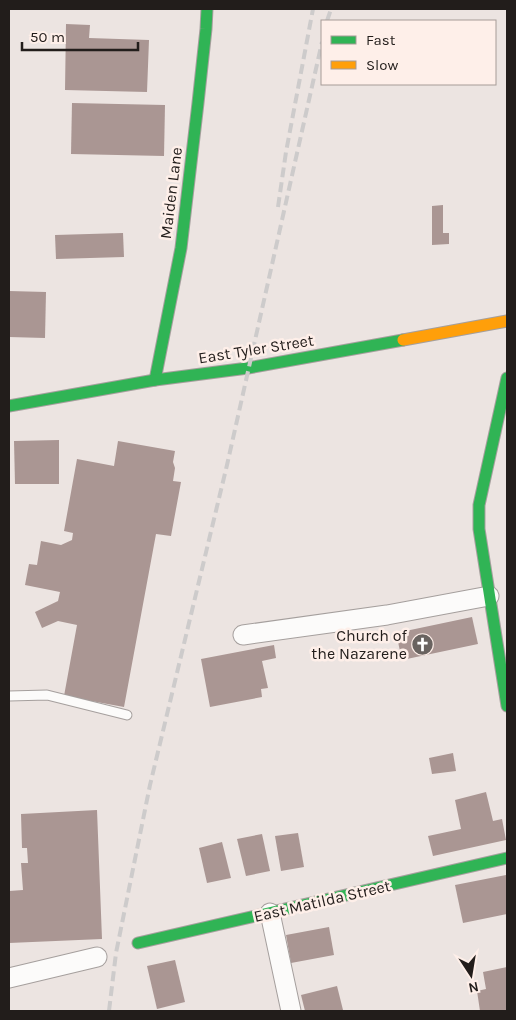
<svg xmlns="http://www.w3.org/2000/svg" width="516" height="1020" font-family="Karla,sans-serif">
<rect width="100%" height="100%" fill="#ece4e1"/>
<!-- building -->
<g fill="#aa9693">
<polygon points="66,24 90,25 89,38 149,40 147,92 65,90"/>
<polygon points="72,103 165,105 164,156 71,154"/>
<polygon points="443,205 443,233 449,233 449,244 432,245 432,206"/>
<polygon points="123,233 124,257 56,259 55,235"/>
<polygon points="9,291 46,292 45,338 9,337"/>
<polygon points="59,440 59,484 15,484 14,441"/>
<polygon points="118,441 175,451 173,462 175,468 173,481 181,482 171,536 156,534 124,707 64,696 77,625 58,621 42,628 35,612 58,601 60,592 25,585 29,564 37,565 41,541 61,545 72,540 73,533 64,531 77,459 114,466"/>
<polygon points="472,617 478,644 402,660 396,633"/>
<polygon points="274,645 276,658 262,661 268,688 261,689 262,697 210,707 201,659"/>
<polygon points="453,753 456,771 432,774 429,758"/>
<polygon points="486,792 493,821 502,819 506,840 433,856 428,836 461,829 455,800"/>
<polygon points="97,810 102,939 9,943 9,891 23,890 21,863 28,863 27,848 22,848 21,814"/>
<polygon points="298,833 304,867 281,871 275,836"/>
<polygon points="262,834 270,871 246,876 237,839"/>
<polygon points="222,842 231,878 207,883 199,848"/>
<polygon points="506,875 507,884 507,914 463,923 455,885"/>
<polygon points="329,927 334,955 291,963 286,935"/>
<polygon points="175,960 185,1002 157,1009 147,966"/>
<polygon points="507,967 507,1011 480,1011 477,991 486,989 483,972"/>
<polygon points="337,986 343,1010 337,1011 305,1011 301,995"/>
</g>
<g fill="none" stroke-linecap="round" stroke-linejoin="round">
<defs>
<polyline id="lane" points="9,696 47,695 127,715"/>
<g id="street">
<polyline points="243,635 387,615 489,596"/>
<polyline points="270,913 291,1011"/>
<polyline points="9,978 97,957"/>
</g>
<g id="fast">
<polyline points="507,378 479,505 479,529 507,706"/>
<polyline points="155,380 181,248 198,103 206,29 207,9"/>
<polyline points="9,406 155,380 248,368 403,340"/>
<polyline points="138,943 507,858"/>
</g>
<polyline id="slow" points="403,340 507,321"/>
</defs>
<!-- lane casing -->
<use href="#lane" stroke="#a59f9d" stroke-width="11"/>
<!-- street casing -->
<use href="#street" stroke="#a59f9d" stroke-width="21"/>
<!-- fast casing -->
<use href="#fast" stroke="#a59f9d" stroke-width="13"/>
<!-- slow casing -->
<use href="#slow" stroke="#a59f9d" stroke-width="13"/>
<!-- lane -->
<use href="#lane" stroke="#fcfbfa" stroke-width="9"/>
<!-- street -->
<use href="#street" stroke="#fcfbfa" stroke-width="19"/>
<!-- fast -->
<use href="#fast" stroke="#30b455" stroke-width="11"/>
<!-- slow -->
<use href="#slow" stroke="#ff9f0a" stroke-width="11"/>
<!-- rail -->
<g stroke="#cdcbcb" stroke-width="4" stroke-dasharray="10 5" stroke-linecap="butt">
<polyline points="327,21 331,9"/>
<polyline points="278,207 286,152 313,9"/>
<polyline points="109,1011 116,953 150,785 227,465 322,42"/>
</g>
</g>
<!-- icons -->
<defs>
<symbol id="church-disc" viewBox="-11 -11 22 22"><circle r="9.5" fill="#696360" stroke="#feefe9"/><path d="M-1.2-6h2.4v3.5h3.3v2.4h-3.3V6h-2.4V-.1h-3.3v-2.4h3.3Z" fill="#fff"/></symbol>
</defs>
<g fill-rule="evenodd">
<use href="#church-disc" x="410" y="632" width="25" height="25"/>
</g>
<g text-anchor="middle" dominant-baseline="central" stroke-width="5" stroke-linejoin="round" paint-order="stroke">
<!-- street labels -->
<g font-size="16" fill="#221d1b" stroke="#feefe9">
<text transform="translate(171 193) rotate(-83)">Maiden Lane</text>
<text transform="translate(256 349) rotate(-9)">East Tyler Street</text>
<text transform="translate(322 901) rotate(-13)">East Matilda Street</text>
</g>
<!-- poi labels -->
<g font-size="16" fill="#221d1b" stroke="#feefe9" text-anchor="end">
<text x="407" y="635">Church of<tspan x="407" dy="18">the Nazarene</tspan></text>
</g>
</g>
<!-- border -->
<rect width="516" height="1020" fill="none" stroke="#221d1b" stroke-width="20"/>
<!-- legend -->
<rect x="321" y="20" width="175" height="65" fill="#feefe9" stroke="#a69b97"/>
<rect x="331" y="36" width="25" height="8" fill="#30b455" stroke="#a69b97"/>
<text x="366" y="45" font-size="15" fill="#221d1b">Fast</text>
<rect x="331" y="61" width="25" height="8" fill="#ff9f0a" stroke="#a69b97"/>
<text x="366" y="70" font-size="15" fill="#221d1b">Slow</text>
<!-- north arrow -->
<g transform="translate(471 975) rotate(168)" stroke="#feefe9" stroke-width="4" paint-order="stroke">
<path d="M0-4L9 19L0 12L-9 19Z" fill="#221d1b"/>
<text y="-8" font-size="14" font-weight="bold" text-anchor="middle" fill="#221d1b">N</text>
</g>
<!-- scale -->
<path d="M22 42v8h116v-8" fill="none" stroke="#221d1b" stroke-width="2.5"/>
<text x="30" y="42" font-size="15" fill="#221d1b" stroke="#feefe9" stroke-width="4" paint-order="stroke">50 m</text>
</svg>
